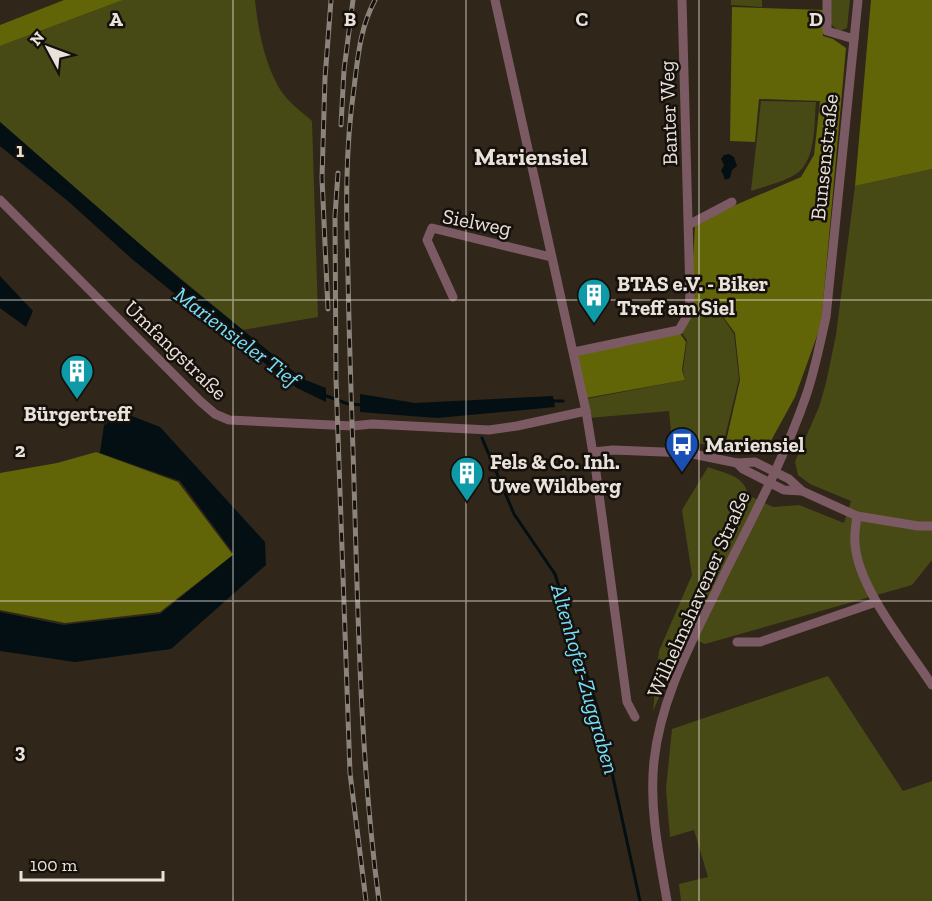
<svg xmlns="http://www.w3.org/2000/svg" width="932" height="901" font-family="'Zilla Slab',serif">
<rect width="100%" height="100%" fill="#30261a"/>
<!-- green -->
<g fill="#484a16">
<path d="M123 0H255C258 30 265 65 281 91 289 103 302 112 312 121L318 317 243 330 126 233 0 122V46Z"/>
<polygon points="731,0 762,0 762,7 731,5"/>
<path d="M823 0H850L847 28 840 31C829 26 822 12 823 0Z"/>
<path d="M761 101 816 102C814 123 816 155 800 171 788 181 766 186 751 191Z"/>
<path d="M932 169V560L912 585 705 644 686 635 653 711 659 651 692 575 682 510 708 467C726 474 744 475 748 495L773 507 799 505 844 523 851 501 810 484 798 475 795 462 819 407 826 383 836 335 855 186Z"/>
<polygon points="691,313 721,315 734,334 739,379 723,445 672,443 669,411 589,418 586,399 685,380 683,370 687,340 680,331"/>
<polygon points="828,676 903,791 932,781 932,901 681,901 679,884 708,877 694,830 670,837 666,789 672,729"/>
</g>
<!-- forest -->
<g fill="#626408">
<polygon points="64,0 123,0 0,46 0,25"/>
<polygon points="871,0 932,0 932,169 855,186"/>
<polygon points="732,7 825,10 823,36 833,39 846,48 821,325 795,397 767,448 725,446 740,380 735,333 721,314 690,313 695,225 733,206 801,177 814,155 820,101 759,99 755,142 730,141"/>
<polygon points="679,332 686,342 682,370 685,380 586,398 577,353"/>
<polygon points="96,452 178,482 233,555 160,612 65,623 0,610 0,473 57,463"/>
</g>
<!-- water -->
<g fill="#030f13">
<polygon points="0,122 180,279 303,379 326,388 326,402 297,388 191,307 132,259 69,202 0,146"/>
<polygon points="729,154 734,157 737,166 732,170 730,178 725,180 723,174 721,171 724,165 721,159 724,155"/>
<polygon points="0,276 33,311 26,327 0,308"/>
<polygon points="360,394 415,403 553,396 555,407 437,418 360,412"/>
<polygon points="124,413 160,427 265,542 266,565 171,649 75,662 0,651 0,612 63,625 160,614 234,554 180,481 100,453 104,425"/>
</g>
<g fill="none" stroke-linecap="round" stroke-linejoin="round">
<!-- stream -->
<g stroke="#030f13" stroke-width="3">
<polyline points="324,395 348,404 364,405"/>
<polyline points="553,401 563,401"/>
<polyline points="482,438 514,514 555,574 599,713 640,901"/>
</g>
<!-- minor -->
<g stroke="#7c5a63" stroke-width="9">
<polyline points="495,0 586,411 596,472 627,702 635,717"/>
<polyline points="827,0 827,31 854,39"/>
<polyline points="0,200 200,401 215,414 229,420 352,426 372,424 489,430 517,426 586,411"/>
<polyline points="690,224 732,202"/>
<polyline points="453,297 427,240 432,228 551,257"/>
<polyline points="574,352 679,330 689,313 690,294 682,0"/>
<polyline points="593,452 613,450 688,453 737,463 755,462 789,479 802,491"/>
<polyline points="737,463 743,469 784,490 802,491 857,516 918,526 932,526"/>
<path d="M857 516C856 524 854 534 855 543 857 587 908 648 932 685"/>
<polyline points="737,642 760,642 876,602"/>
<path d="M667 901C659 854 649 809 654 761 661 696 693 640 720 583 750 522 784 460 806 396 815 370 820 343 826 317L858 0"/>
</g>
<defs>
<g id="rail">
<path d="M375 0C360 28 358 56 354 88 345 151 346 210 348 274 349 333 351 392 353 451 358 601 359 752 379 901"/>
<polyline points="341,125 344,70 353,0"/>
<polyline points="338,173 335,216 336,379 350,773 366,901"/>
<polyline points="328,309 322,178 325,78 331,0"/>
</g>
</defs>
<!-- rail casing -->
<use href="#rail" stroke="#8c8379" stroke-width="5"/>
<!-- rail -->
<use href="#rail" stroke="#15100b" stroke-width="3" stroke-dasharray="9" stroke-linecap="butt"/>
</g>
<!-- grid -->
<path fill="none" stroke="#e9e2da" stroke-width="1.5" stroke-opacity="0.55" d="M233 0V901M466 0V901M699 0V901M0 300H932M0 601H932"/>
<!-- icons -->
<defs>
<symbol id="building-pin" viewBox="-11 -11 22 30"><path d="M0 17L-7.5 6A9.5 9.5 0 1 1 7.5 6Z" fill="#0f9aa8" stroke="#15100b"/><path d="M-4-6H4V6H1V3H-1V6H-4ZM-2.5-4.3h1.7v1.8h-1.7ZM.8-4.3h1.7v1.8H.8ZM-2.5-1h1.7V.8h-1.7ZM.8-1h1.7V.8H.8Z" fill="#fff"/></symbol>
<symbol id="bus-pin" viewBox="-11 -11 22 30"><path d="M0 17L-7.5 6A9.5 9.5 0 1 1 7.5 6Z" fill="#1a4fb4" stroke="#15100b"/><path d="M-5-6H5V4H4V6H2V4H-2V6H-4V4H-5ZM-3.5-4V0h7V-4ZM-3.5 1.2v1.5H-2V1.2ZM2 1.2v1.5H3.5V1.2Z" fill="#fff"/></symbol>
</defs>
<g fill-rule="evenodd">
<use href="#building-pin" x="575" y="276" width="38" height="52"/>
<use href="#building-pin" x="58" y="352" width="38" height="52"/>
<use href="#bus-pin" x="663" y="425" width="38" height="52"/>
<use href="#building-pin" x="448" y="454" width="38" height="52"/>
</g>
<g text-anchor="middle" dominant-baseline="central" stroke-width="5" stroke-linejoin="round" paint-order="stroke">
<!-- street labels -->
<g font-size="21" fill="#e9e2da" stroke="#15100b">
<text transform="translate(668 113) rotate(-92)">Banter Weg</text>
<text transform="translate(824 157) rotate(-84)">Bunsenstraße</text>
<text transform="translate(477 222) rotate(11)">Sielweg</text>
<text transform="translate(176 350) rotate(44)">Umfangstraße</text>
<text transform="translate(698 594) rotate(-66)">Wilhelmshavener Straße</text>
</g>
<!-- poi labels -->
<g font-size="21" font-weight="bold" fill="#e9e2da" stroke="#15100b" text-anchor="start">
<text x="617" y="283">BTAS e.V. - Biker<tspan x="617" dy="24">Treff am Siel</tspan></text>
<text x="77" y="413" text-anchor="middle">Bürgertreff</text>
<text x="705" y="444">Mariensiel</text>
<text x="490" y="461">Fels &amp; Co. Inh.<tspan x="490" dy="24">Uwe Wildberg</tspan></text>
</g>
<!-- water labels -->
<g font-size="22" font-style="italic" fill="#75e0fe" stroke="#15100b">
<text transform="translate(237 337) rotate(37)">Mariensieler Tief</text>
<text transform="translate(585 679) rotate(74)">Altenhofer-Zuggraben</text>
</g>
<!-- quarter labels -->
<g font-size="24" font-weight="bold" fill="#e9e2da" stroke="#15100b">
<text x="531" y="156">Mariensiel</text>
</g>
</g>
<g font-size="20" text-anchor="middle" font-weight="bold" fill="#e9e2da" stroke="#15100b" stroke-width="5" stroke-linejoin="round" paint-order="stroke">
<text x="116" y="26">A</text>
<text x="350" y="26">B</text>
<text x="582" y="26">C</text>
<text x="816" y="26">D</text>
<text x="20" y="157">1</text>
<text x="20" y="457">2</text>
<text x="20" y="758">3</text>
</g>
<!-- north arrow -->
<g transform="translate(48 48) rotate(311)" stroke="#15100b" stroke-width="4.5" paint-order="stroke">
<path d="M0-4.5L10 22L0 15L-10 22Z" fill="#e9e2da"/>
<text y="-9" font-size="16" font-weight="bold" text-anchor="middle" fill="#e9e2da">N</text>
</g>
<!-- scale -->
<path d="M21 871v9h142v-9" fill="none" stroke="#e9e2da" stroke-width="3"/>
<text x="30" y="871" font-size="18" fill="#e9e2da" stroke="#15100b" stroke-width="4.5" paint-order="stroke">100 m</text>
</svg>
